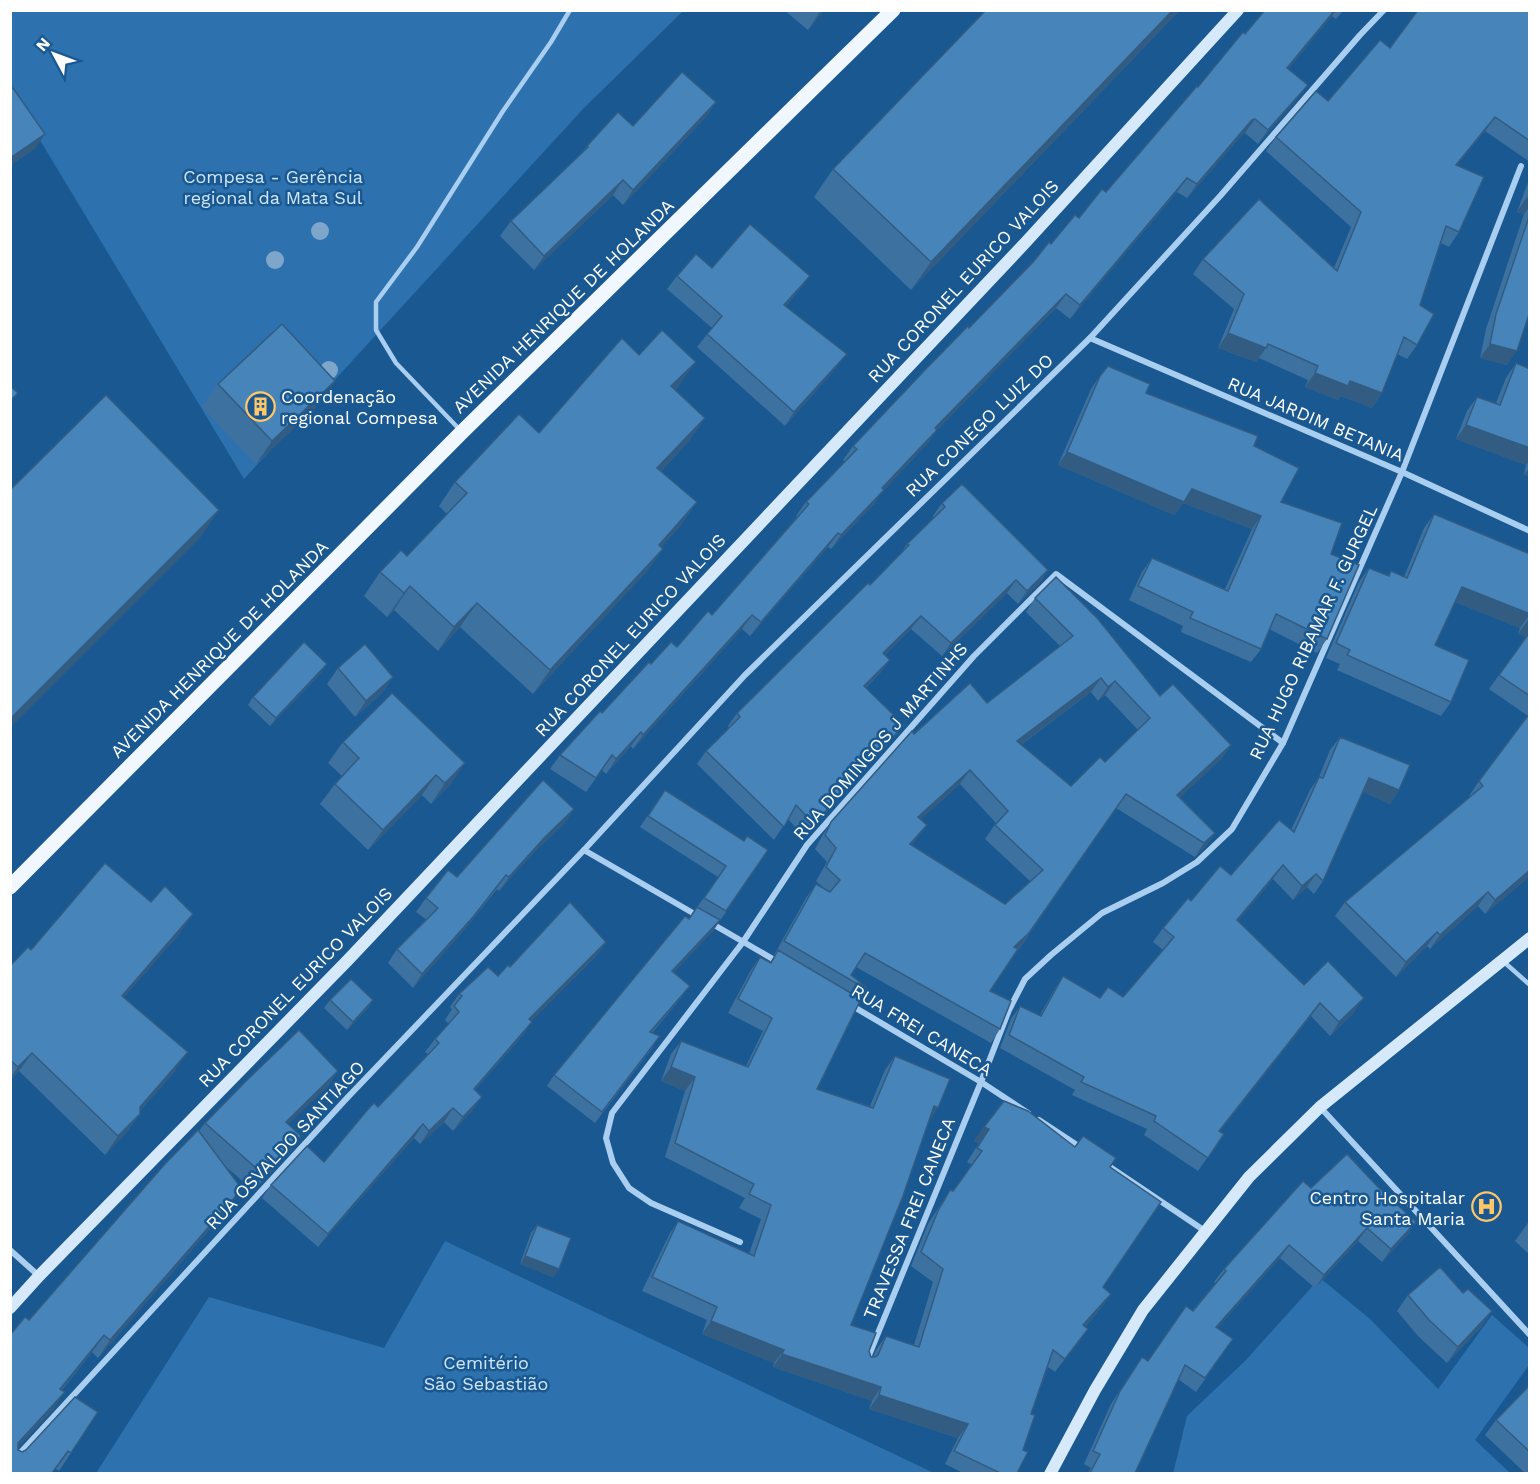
<svg xmlns="http://www.w3.org/2000/svg" width="1540" height="1484" font-family="'Work Sans',sans-serif">
<rect width="100%" height="100%" fill="#1a5891"/>
<!-- green -->
<g fill="#2d72af">
<polygon points="11,11 683,11 583,109 244,479 11,92"/>
<polygon points="445,1241 934,1473 96,1473 209,1297 384,1348"/>
<polygon points="1320,1278 1370,1319 1438,1389 1492,1315 1529,1348 1529,1365 1475,1440 1510,1473 1173,1474 1187,1416 1245,1361"/>
</g>
<g fill="none" stroke-linecap="round" stroke-linejoin="round">
<!-- service -->
<g stroke="#a9ceef" stroke-width="4.5">
<polyline points="460,430 396,363 376,330 376,302 417,247 503,111 551,42 570,10"/>
<polyline points="1504,962 1530,985"/>
</g>
<!-- minor -->
<g stroke="#a9ceef" stroke-width="6">
<polyline points="1090,338 1402,472 1530,531"/>
<polyline points="584,850 698,916"/>
<polyline points="709,922 778,962"/>
<polyline points="849,1004 981,1082 1028,1113"/>
<polyline points="1320,1107 1530,1335"/>
<polyline points="1039,1120 1083,1149"/>
<polyline points="1104,1163 1205,1231"/>
<polyline points="740,1242 651,1203 629,1188 613,1163 606,1138 612,1113 743,942 807,845 974,656 1056,574 1283,743"/>
<polyline points="10,1250 39,1276"/>
<polyline points="867,1360 981,1082 1009,1010 1025,979 1051,955 1102,913 1163,883 1197,862 1232,829 1283,743 1402,472 1521,166"/>
<polyline points="10,1464 347,1098 584,850 745,675 1090,338 1221,195 1360,35 1384,10"/>
</g>
<!-- secondary -->
<g stroke="#d6e9fa" stroke-width="12">
<polyline points="10,1308 39,1276 347,961 1025,243 1238,10"/>
<polyline points="1050,1474 1095,1390 1143,1310 1249,1177 1320,1107 1530,938"/>
</g>
<!-- primary -->
<polyline stroke="#f1f7ff" stroke-width="15" points="10,887 462,432 893,10"/>
</g>
<!-- trees -->
<g fill="#7ea6cb">
<circle cx="320" cy="231" r="9"/>
<circle cx="275" cy="260" r="9"/>
<circle cx="329" cy="370" r="9"/>
</g>
<!-- wall -->
<g fill="#3d72a0" fill-rule="evenodd">
<polygon points="784,10 824,10 808,30"/>
<polygon points="986,10 1180,10 911,290 814,197 833,169"/>
<polygon points="1265,10 1344,10 1336,19 1332,16 1288,69 1297,99 1258,144 1245,133 1242,135 1187,198 1177,192 1070,319 1056,308 936,431 927,444 883,491 874,504 831,549 828,547 750,636 742,629 633,749 631,746 606,774 602,770 586,792 550,769 560,755 651,664 677,647 712,615 797,517 796,516 806,502 845,462 843,460 853,446 1051,244 1106,192"/>
<polygon points="1530,10 1530,162 1485,131 1457,165 1459,232 1449,247 1441,243 1420,305 1417,345 1407,359 1397,354 1382,393 1372,408 1341,396 1338,400 1305,387 1308,380 1259,358 1256,362 1218,348 1234,309 1193,274 1203,259 1334,268 1351,227 1266,151 1276,137 1328,101 1390,48"/>
<polygon points="716,102 706,117 623,205 613,195 534,270 500,236 511,221 581,154 587,146 633,126"/>
<polygon points="1530,177 1530,311 1507,365 1480,358 1486,329 1524,214 1517,212"/>
<polygon points="712,268 810,276 800,289 786,306 837,367 785,426 697,347 712,328 667,289 677,276"/>
<polygon points="639,355 679,386 675,390 705,418 688,442 661,471 697,502 680,526 661,547 663,549 646,572 533,694 460,627 438,651 394,610 387,617 364,596 380,572 407,556 447,514 439,506 455,482 539,433"/>
<polygon points="1516,363 1530,369 1530,476 1524,475 1526,465 1456,439 1467,411 1477,397 1496,403 1506,378"/>
<polygon points="1100,376 1146,393 1254,446 1281,502 1331,554 1327,639 1317,653 1269,629 1261,649 1251,662 1181,632 1183,626 1129,600 1142,572 1152,558 1225,589 1252,529 1183,503 1174,515 1058,465 1091,389"/>
<polygon points="335,381 319,404 256,464 202,407 218,384"/>
<polygon points="942,503 1048,570 1039,584 1018,604 1007,593 942,656 911,629 885,655 890,660 880,673 866,688 904,725 894,738 804,837 788,819 774,840 697,764 706,751 729,728 728,726 737,713 870,585 899,556 907,544 934,518 933,516"/>
<polygon points="1434,514 1530,554 1530,876 1485,914 1478,906 1430,949 1427,946 1396,977 1335,916 1345,902 1470,797 1469,796 1479,781 1528,716 1489,689 1526,637 1518,634 1520,628 1455,602 1435,645 1451,702 1441,716 1337,670 1340,664 1326,658 1359,582 1369,568 1388,575 1391,571 1404,577 1424,528"/>
<path d="M1035 598 1160 696 1231 745 1221 759 1180 797 1215 833 1205 847 1195 857 1116 808 990 991 1000 1029 991 1043 856 967 851 975 866 987 859 998 817 1089 870 1106 885 1070 895 1056 929 1122 851 1325 869 1351 871 1357H873L876 1350 886 1336 914 1345 933 1282 911 1266 928 1224 950 1190 953 1191 972 1165 967 1162 979 1143 974 1141 984 1127 1075 1147 1110 1167 1103 1287 1111 1294 1101 1308 1085 1327 1088 1329 1055 1372 1048 1367 1031 1414 1017 1473H963L945 1464 958 1438 869 1409 872 1401 773 1367 774 1363 702 1334 707 1320 642 1291 669 1235 678 1221 749 1254 761 1219 739 1208 745 1198 665 1157 685 1091 661 1081 671 1054 681 1041 746 1066 763 1031 728 1013 751 970 760 957 770 962 775 955H774L806 898 816 884 825 889 816 881 827 862 815 849 822 836 831 822 914 734 987 703 1060 646 1026 612ZM1091 692 1098 701 1105 695 1138 730 1105 762 1071 786 1021 745ZM960 784 996 823 985 839 1031 882 1005 904 912 845 927 825 921 819Z"/>
<polygon points="338,668 393,677 382,693 355,717 327,684"/>
<polygon points="322,672 270,726 248,705 253,697"/>
<polygon points="392,693 451,784 431,804 422,795 368,850 320,804 335,784 342,776 328,763 343,742"/>
<polygon points="1340,737 1399,790 1390,804 1363,792 1323,881 1314,894 1307,887 1293,900 1273,879 1238,921 1304,985 1355,1011 1330,1036 1311,1016 1220,1131 1224,1134 1198,1171 1144,1135 1147,1129 1072,1095 1075,1090 1000,1048 1011,1019 1020,1006 1040,1015 1054,990 1063,976 1100,998 1123,997 1163,950 1153,942 1163,928 1191,901 1231,875 1291,830 1310,790 1319,777 1330,750"/>
<polygon points="665,790 744,841 768,850 713,931 674,972 682,997 652,1033 653,1047 595,1123 547,1086 554,1075 689,919 718,877 640,827"/>
<polygon points="565,823 536,850 499,891 497,889 464,930 413,988 388,963 397,949 427,920 416,912 426,898 457,877"/>
<polygon points="180,933 124,997 175,1071 140,1111 140,1114 127,1132 105,1155 19,1071 10,1080 10,966 31,950"/>
<polygon points="606,942 597,955 531,1021 523,1035 475,1090 473,1110 453,1131 444,1122 420,1144 414,1138 318,1247 262,1198 271,1185 324,1162 378,1107 428,1054 425,1052 435,1039 449,1024 445,1020 452,1009 450,1007 459,994 498,976 510,967"/>
<polygon points="330,1000 373,1000 368,1008 347,1030 324,1008"/>
<polygon points="338,1071 327,1087 288,1124 301,1136 290,1152 254,1191 225,1166 242,1189 229,1207 98,1358 92,1352 62,1390 53,1410 18,1447 18,1450 22,1452 26,1450 75,1397 71,1453 59,1471 56,1469 10,1473 29,1320 199,1131 205,1123"/>
<polygon points="1377,1186 1416,1222 1407,1235 1382,1262 1358,1241 1315,1288 1280,1258 1217,1328 1233,1339 1196,1392 1178,1379 1135,1473 1088,1473 1091,1468 1084,1464 1111,1404 1133,1370 1142,1357 1148,1361 1216,1283 1214,1282 1224,1269 1311,1188"/>
<polygon points="1530,1220 1530,1255 1515,1241"/>
<polygon points="537,1225 559,1269 553,1277 520,1264 531,1233"/>
<polygon points="1463,1293 1492,1311 1481,1327 1447,1363 1418,1336 1397,1311 1408,1295"/>
<polygon points="1530,1385 1530,1473 1525,1473 1485,1435 1496,1420"/>
</g>
<!-- shaded-wall -->
<g fill="#325c82">
<polygon points="821,10 824,10 808,30"/>
<polygon points="1173,10 1180,10 911,290 931,262"/>
<polygon points="1335,10 1336,10 1332,16 1277,82 1287,68"/>
<polygon points="1308,85 1297,99 1258,144 1268,130"/>
<polygon points="716,102 706,117 623,205 633,190"/>
<polygon points="1495,117 1485,131 1446,179 1456,165"/>
<polygon points="1255,119 1245,133 1242,135 1187,198 1197,184 1252,120"/>
<polygon points="45,134 35,149 10,166 10,158"/>
<polygon points="1187,178 1177,192 1070,319 1080,305"/>
<polygon points="623,180 613,195 534,270 544,256"/>
<polygon points="1527,197 1530,198 1530,206 1524,214 1517,212"/>
<polygon points="810,276 800,289 775,319 784,305"/>
<polygon points="1066,294 1056,308 936,431 927,444 883,491 874,504 831,549 841,535 935,428"/>
<polygon points="1228,333 1266,348 1256,362 1218,348"/>
<polygon points="1490,344 1517,351 1507,365 1480,358"/>
<polygon points="847,354 837,367 785,426 794,412"/>
<polygon points="696,362 679,386 655,410 671,386"/>
<polygon points="1315,373 1350,381 1382,393 1372,408 1341,396 1338,400 1305,387"/>
<polygon points="335,381 319,404 256,464 272,441"/>
<polygon points="705,418 688,442 641,492 657,468"/>
<polygon points="1466,425 1530,448 1530,460 1526,465 1456,439"/>
<polygon points="1067,452 1192,489 1261,516 1252,529 1183,503 1174,515 1058,465"/>
<polygon points="1530,467 1530,476 1524,475"/>
<polygon points="697,502 680,526 643,569 659,545"/>
<polygon points="219,510 200,538 10,728 10,719"/>
<polygon points="838,533 828,547 750,636 761,622"/>
<polygon points="663,549 646,572 533,694 550,670"/>
<polygon points="1048,570 1039,584 1018,604 1027,591"/>
<polygon points="1016,580 1007,593 942,656 951,643"/>
<polygon points="410,586 394,610 387,617 404,593"/>
<polygon points="1462,587 1530,614 1520,628 1452,601"/>
<polygon points="477,603 460,627 438,651 454,627"/>
<polygon points="752,615 742,629 633,749 643,735"/>
<polygon points="921,616 911,629 874,666 883,653"/>
<polygon points="1528,620 1530,620 1530,632 1526,637 1518,634"/>
<polygon points="890,660 880,673 854,699 864,686"/>
<polygon points="327,664 322,672 270,726 276,718"/>
<polygon points="393,677 382,693 355,717 366,701"/>
<polygon points="1101,678 1091,692 1007,755 1017,741"/>
<polygon points="1115,681 1105,695 1098,701 1108,687"/>
<polygon points="904,725 894,738 804,837 814,824"/>
<polygon points="641,732 631,746 606,774 616,759"/>
<polygon points="1231,745 1221,759 1167,809 1177,795"/>
<polygon points="465,763 451,784 431,804 445,783"/>
<polygon points="970,770 960,784 908,831 918,817"/>
<polygon points="436,775 422,795 368,850 383,830"/>
<polygon points="1369,778 1399,790 1390,804 1360,791"/>
<polygon points="574,809 565,823 536,850 499,891 509,877 545,837"/>
<polygon points="927,825 917,839 901,857 910,844"/>
<polygon points="1215,833 1205,847 1195,857 1204,843"/>
<polygon points="1283,865 1273,879 1228,933 1237,920"/>
<polygon points="1530,870 1530,876 1485,914 1495,900"/>
<polygon points="1316,874 1307,887 1293,900 1302,886"/>
<polygon points="506,875 464,930 413,988 422,974"/>
<polygon points="1488,892 1478,906 1430,949 1440,935"/>
<polygon points="193,914 180,933 109,1015 122,996"/>
<polygon points="720,920 713,931 665,982 672,971"/>
<polygon points="1437,932 1427,946 1396,977 1406,962"/>
<polygon points="1029,933 1020,947 1005,961 1014,947"/>
<polygon points="606,942 597,955 520,1033 529,1019"/>
<polygon points="690,986 682,997 642,1043 650,1032"/>
<polygon points="1364,998 1355,1011 1330,1036 1339,1022"/>
<polygon points="373,1000 368,1008 347,1030 353,1022"/>
<polygon points="1320,1003 1311,1016 1210,1144 1219,1131"/>
<polygon points="532,1022 523,1035 464,1102 474,1089"/>
<polygon points="188,1052 175,1071 127,1126 140,1107"/>
<polygon points="32,1053 19,1071 10,1080 10,1078 18,1067"/>
<polygon points="671,1067 695,1077 685,1091 661,1081"/>
<polygon points="338,1071 327,1087 275,1137 286,1122"/>
<polygon points="482,1097 473,1110 453,1131 463,1117"/>
<polygon points="934,1106 938,1108 929,1122"/>
<polygon points="453,1108 444,1122 420,1144 429,1131"/>
<polygon points="140,1114 127,1132 105,1155 118,1136"/>
<polygon points="423,1124 414,1138 318,1247 328,1234"/>
<polygon points="984,1127 989,1129 979,1143 974,1141"/>
<polygon points="301,1136 290,1152 254,1191 265,1176"/>
<polygon points="242,1189 229,1207 98,1358 110,1340"/>
<polygon points="1416,1222 1407,1235 1382,1262 1391,1249"/>
<polygon points="1367,1228 1358,1241 1315,1288 1324,1275"/>
<polygon points="1289,1245 1280,1258 1207,1340 1216,1327"/>
<polygon points="525,1256 559,1269 553,1277 520,1264"/>
<polygon points="1111,1294 1101,1308 1074,1339 1083,1325"/>
<polygon points="1492,1311 1481,1327 1447,1363 1458,1347"/>
<polygon points="711,1321 784,1350 774,1363 702,1334"/>
<polygon points="1088,1329 1079,1343 1055,1372 1065,1359"/>
<polygon points="104,1335 92,1352 48,1406 60,1389"/>
<polygon points="782,1354 881,1387 872,1401 773,1367"/>
<polygon points="65,1392 53,1410 10,1456 18,1443"/>
<polygon points="879,1395 968,1424 958,1438 869,1409"/>
</g>
<!-- building -->
<g fill="#4784ba" stroke="#325c82" stroke-width="1.5" fill-rule="evenodd">
<polygon points="986,10 1173,10 931,262 833,169"/>
<polygon points="1265,10 1335,10 1287,68 1308,85 1268,130 1255,119 1252,120 1197,184 1187,178 1080,305 1066,294 935,428 937,430 882,488 884,490 841,535 838,533 761,622 752,615 643,735 641,732 616,759 612,755 596,778 560,755 600,711 602,713 649,662 651,664 671,642 677,647 708,611 712,615 809,504 806,502 857,449 853,446 923,372 968,326 969,328 1034,261 1049,242 1051,244 1075,215 1079,218 1102,189 1106,192 1197,86 1198,87 1243,32 1245,34"/>
<polygon points="1418,10 1530,10 1530,141 1495,117 1456,165 1484,177 1459,232 1446,226 1420,305 1434,314 1417,345 1404,337 1382,393 1350,381 1348,386 1315,373 1318,366 1268,344 1266,348 1228,333 1244,294 1203,259 1259,199 1337,271 1361,212 1276,137 1316,91 1328,101 1380,40 1390,48"/>
<polygon points="682,72 716,102 633,190 623,180 544,256 511,221 588,147 587,146 618,112 633,126"/>
<polygon points="13,88 45,134 10,158 10,90"/>
<polygon points="1530,214 1530,311 1517,351 1490,344 1496,314"/>
<polygon points="750,224 810,276 784,305 847,354 794,412 707,334 722,316 677,276 696,254 712,268"/>
<polygon points="282,324 335,381 272,441 218,384"/>
<polygon points="662,330 696,362 671,386 705,418 657,468 697,502 659,545 663,549 550,670 477,603 454,627 410,586 404,593 380,572 401,550 407,556 467,493 455,482 519,414 539,433 622,338 639,355"/>
<polygon points="1516,363 1530,369 1530,448 1466,425 1477,397 1500,405"/>
<polygon points="1108,366 1150,384 1146,393 1258,436 1254,446 1299,468 1281,502 1342,523 1331,554 1359,565 1327,639 1276,614 1261,649 1190,618 1193,612 1138,586 1152,558 1228,591 1261,516 1192,489 1184,502 1067,452 1100,376"/>
<polygon points="10,386 18,393 10,401"/>
<polygon points="106,395 219,510 10,719 10,490"/>
<polygon points="962,484 1048,570 1027,591 1016,580 951,643 921,616 883,653 890,660 864,686 904,725 814,824 796,805 784,827 706,751 740,717 737,713 868,583 870,585 909,545 907,544 945,507 942,503"/>
<polygon points="1434,514 1530,554 1530,614 1462,587 1435,645 1469,660 1451,702 1347,655 1350,650 1336,643 1369,568 1389,576 1391,571 1407,578"/>
<path d="M1056 577 1098 619 1160 696 1173 684 1231 745 1177 795 1215 833 1204 843 1126 794 1029 933 1014 947 1018 949 990 991 1011 1001 1000 1029 865 953 851 975 866 987V989L784 941 816 884 830 892 840 880 826 867 836 848 825 835 831 822 912 731 914 734 970 683 987 703 1073 636 1035 598ZM1101 678 1108 687 1115 681 1150 718 1105 762 1100 757 1071 786 1017 741ZM970 770 1008 811 995 825 1043 870 1005 904 910 844 927 825 918 817Z"/>
<polygon points="1530,632 1530,696 1499,675"/>
<polygon points="304,642 327,664 276,718 253,697"/>
<polygon points="365,644 393,677 366,701 338,668"/>
<polygon points="392,693 465,763 445,783 436,775 383,830 335,784 359,758 343,742"/>
<polygon points="1530,713 1530,870 1495,900 1488,892 1440,935 1437,932 1406,962 1345,902 1483,786 1479,781"/>
<polygon points="1340,737 1410,765 1399,790 1369,778 1323,881 1316,874 1302,886 1283,865 1237,920 1304,985 1328,961 1364,998 1339,1022 1320,1003 1219,1131 1224,1134 1208,1158 1154,1121 1156,1116 1081,1082 1084,1077 1009,1035 1020,1006 1041,1016 1063,976 1100,998 1108,987 1123,997 1174,937 1163,928 1188,898 1191,901 1220,866 1231,875 1279,820 1294,832 1319,777 1323,778"/>
<polygon points="543,780 574,809 545,837 509,877 506,875 473,917 422,974 397,949 438,908 426,898 448,870 457,877"/>
<polygon points="665,790 744,841 747,836 768,850 726,911 704,898 726,866 648,816"/>
<polygon points="105,863 151,902 165,886 193,914 122,996 188,1052 140,1107 140,1114 118,1136 32,1053 18,1067 10,1060 10,966 28,947 31,950"/>
<polygon points="570,902 606,942 529,1019 532,1022 474,1089 482,1097 463,1117 453,1108 429,1131 423,1124 328,1234 271,1185 307,1146 324,1162 369,1108 374,1103 378,1107 439,1043 435,1039 459,1012 454,1006 462,996 459,994 488,967 498,976 508,965 510,967"/>
<polygon points="697,907 720,920 672,971 690,986 650,1032 660,1036 602,1112 554,1075 685,916 689,919"/>
<polygon points="778,950 861,999 817,1089 873,1108 895,1056 950,1079 938,1108 934,1106 903,1196 851,1325 876,1333 869,1351 871,1357 875,1357 878,1355 886,1336 919,1347 943,1269 921,1252 938,1211 950,1190 953,1191 982,1151 977,1148 989,1129 984,1127 1004,1101 1028,1111 1075,1147 1083,1136 1116,1158 1110,1167 1161,1202 1103,1287 1111,1294 1083,1325 1088,1329 1065,1359 1053,1350 1031,1414 1035,1415 1023,1450 1028,1452 1017,1473 1000,1473 954,1451 968,1424 879,1395 881,1387 782,1354 784,1350 711,1321 717,1307 652,1277 678,1221 754,1256 771,1205 749,1194 754,1184 675,1143 695,1077 671,1067 681,1041 748,1067 772,1018 738,999 760,957 771,963"/>
<polygon points="351,979 373,1000 353,1022 330,1000"/>
<polygon points="299,1030 338,1071 286,1122 301,1136 265,1176 205,1123 245,1082"/>
<polygon points="198,1130 242,1189 110,1340 104,1335 60,1389 65,1392 18,1443 18,1450 22,1452 26,1450 75,1397 98,1412 71,1453 68,1451 52,1473 10,1473 10,1335 25,1317 29,1320 164,1165"/>
<polygon points="1347,1154 1377,1186 1416,1222 1391,1249 1367,1228 1324,1275 1289,1245 1216,1327 1233,1339 1205,1378 1185,1365 1135,1473 1090,1473 1100,1454 1093,1451 1120,1391 1142,1357 1148,1361 1186,1306 1193,1311 1226,1271 1224,1269 1303,1181 1311,1188"/>
<polygon points="537,1225 571,1238 559,1269 525,1256"/>
<polygon points="1440,1267 1463,1293 1468,1289 1492,1311 1458,1347 1429,1320 1408,1295"/>
<polygon points="1530,1385 1530,1452 1496,1420"/>
</g>
<!-- icons -->
<defs>
<symbol id="building-ring" viewBox="-11 -11 22 22"><circle r="9.5" fill="#1a5891" stroke="#ffc767" stroke-width="1.5"/><path d="M-4-6H4V6H1V3H-1V6H-4ZM-2.5-4.3h1.7v1.8h-1.7ZM.8-4.3h1.7v1.8H.8ZM-2.5-1h1.7V.8h-1.7ZM.8-1h1.7V.8H.8Z" fill="#ffc767"/></symbol>
<symbol id="hospital-ring" viewBox="-11 -11 22 22"><circle r="9.5" fill="#1a5891" stroke="#ffc767" stroke-width="1.5"/><path d="M-5-5h3v3.5h4V-5h3V5h-3V1.5h-4V5h-3Z" fill="#ffc767"/></symbol>
</defs>
<g fill-rule="evenodd">
<use href="#building-ring" x="244" y="390" width="33" height="33"/>
<use href="#hospital-ring" x="1470" y="1190" width="33" height="33"/>
</g>
<g text-anchor="middle" dominant-baseline="central" stroke-width="5" stroke-linejoin="round" paint-order="stroke">
<!-- park labels -->
<g font-size="18" fill="#cfe6fb" stroke="#1a5891">
<text x="273" y="176">Compesa - Gerência<tspan x="273" dy="21">regional da Mata Sul</tspan></text>
<text x="486" y="1362">Cemitério<tspan x="486" dy="21">São Sebastião</tspan></text>
</g>
<!-- street labels -->
<g font-size="18" fill="#fff" stroke="#1a5891">
<text transform="translate(963 281) rotate(-47)">RUA CORONEL EURICO VALOIS</text>
<text transform="translate(563 306) rotate(-44)">AVENIDA HENRIQUE DE HOLANDA</text>
<text transform="translate(1316 419) rotate(23)">RUA JARDIM BETANIA</text>
<text transform="translate(979 425) rotate(-44)">RUA CONEGO LUIZ DO</text>
<text transform="translate(1313 632) rotate(-65)">RUA HUGO RIBAMAR F. GURGEL</text>
<text transform="translate(630 635) rotate(-47)">RUA CORONEL EURICO VALOIS</text>
<text transform="translate(219 649) rotate(-45)">AVENIDA HENRIQUE DE HOLANDA</text>
<text transform="translate(880 741) rotate(-49)">RUA DOMINGOS J MARTINHS</text>
<text transform="translate(295 987) rotate(-46)">RUA CORONEL EURICO VALOIS</text>
<text transform="translate(922 1030) rotate(31)">RUA FREI CANECA</text>
<text transform="translate(285 1145) rotate(-47)">RUA OSVALDO SANTIAGO</text>
<text transform="translate(909 1218) rotate(-68)">TRAVESSA FREI CANECA</text>
</g>
<!-- poi labels -->
<g font-size="18" fill="#fff" stroke="#1a5891" text-anchor="start">
<text x="281" y="396">Coordenação<tspan x="281" dy="21">regional Compesa</tspan></text>
<text x="1465" y="1197" text-anchor="end">Centro Hospitalar<tspan x="1465" dy="21">Santa Maria</tspan></text>
</g>
</g>
<!-- border -->
<rect width="1540" height="1484" fill="none" stroke="#ffffff" stroke-width="24"/>
<!-- north arrow -->
<g transform="translate(54 54) rotate(311)" stroke="#1a5891" stroke-width="4.5" paint-order="stroke">
<path d="M0-4.5L10 22L0 15L-10 22Z" fill="#ffffff"/>
<text y="-9" font-size="16" font-weight="bold" text-anchor="middle" fill="#ffffff">N</text>
</g>
</svg>
